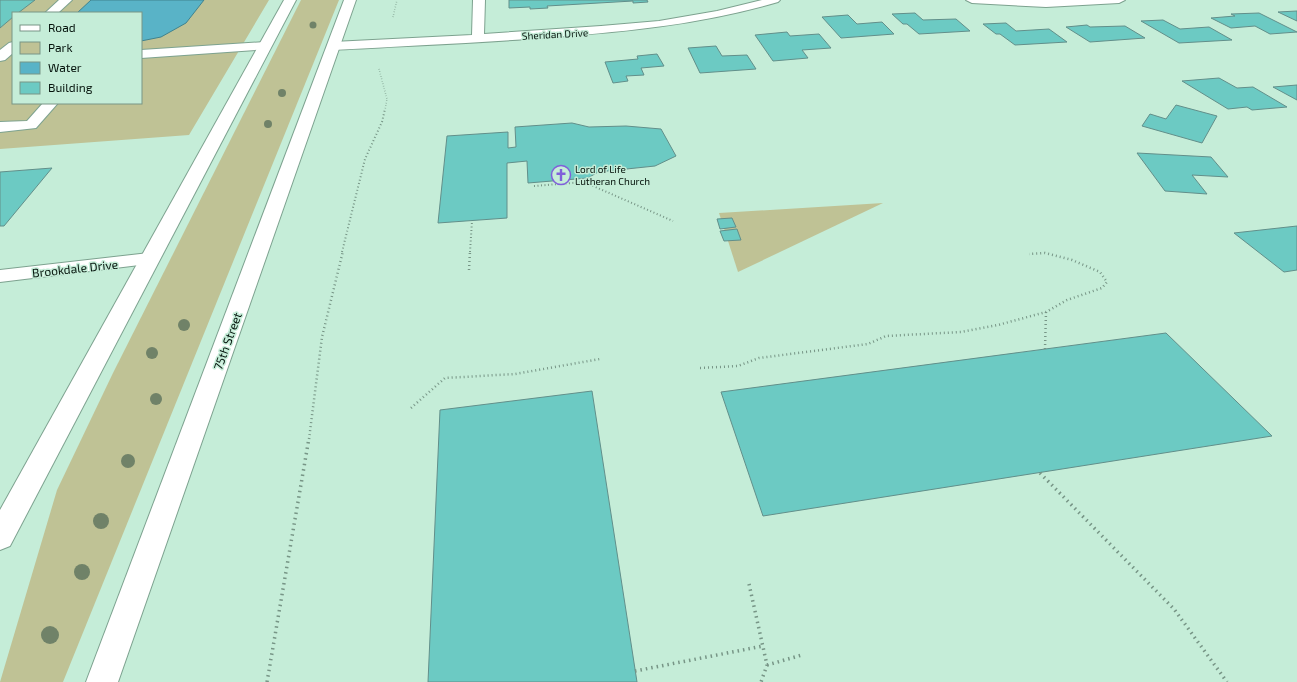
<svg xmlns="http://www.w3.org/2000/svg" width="1297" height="682" font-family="'Exo 2',sans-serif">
<rect width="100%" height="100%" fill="#c5edd8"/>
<!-- green -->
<g fill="#bfc295" fill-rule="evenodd">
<path d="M0 0H269L189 135 0 149ZM13 13H141V103H13Z"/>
<polygon points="301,0 339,0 63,682 0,682 57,490 113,373"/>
<polygon points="883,203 738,272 719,213"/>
</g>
<!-- water -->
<polygon fill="#59b3c7" stroke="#40838f" points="91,0 204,0 186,23 161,37 141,41 141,13 77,13"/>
<!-- building -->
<g fill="#6ccac3" stroke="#628f8a">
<polygon points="0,0 35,0 18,13 13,13 13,17 0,28"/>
<polygon points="509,0 647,0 648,2 633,3 633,1 547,6 548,8 530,9 530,7 509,8"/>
<polygon points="1297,11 1297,21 1278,12"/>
<polygon points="915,13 923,20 956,19 970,31 919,34 907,24 903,24 892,14"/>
<polygon points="1259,13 1297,32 1270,34 1255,26 1231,28 1211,18 1235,16 1231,14"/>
<polygon points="848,15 857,24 882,22 894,34 841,38 822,17"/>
<polygon points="1163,20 1180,29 1209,27 1232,40 1179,43 1141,21"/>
<polygon points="1006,23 1016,31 1049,29 1067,42 1015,45 1000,34 996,34 983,24"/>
<polygon points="1087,25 1090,27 1125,26 1145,38 1090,42 1066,27"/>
<polygon points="787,32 790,36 819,34 831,48 802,50 808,58 773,61 755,35"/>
<polygon points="716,46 722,56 747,55 756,69 700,73 688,48"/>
<polygon points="657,54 664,66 641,68 644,75 626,76 628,81 613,83 605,62 638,59 637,56"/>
<polygon points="1219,78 1237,88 1253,87 1287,107 1252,110 1247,107 1228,109 1182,81"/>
<polygon points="1297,85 1297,100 1273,87"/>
<polygon points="1176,105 1217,116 1202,143 1142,126 1150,114 1166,119"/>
<polygon points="572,123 589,127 626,126 661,129 676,156 655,166 598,172 588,178 528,183 527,161 507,163 507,218 438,223 447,136 508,132 508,148 516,147 515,127"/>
<polygon points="1137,153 1211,157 1228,177 1192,175 1207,194 1165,191"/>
<polygon points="52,168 4,226 0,226 0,172"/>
<polygon points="732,218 736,227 720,229 717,219"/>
<polygon points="1297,226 1297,270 1284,272 1234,233"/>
<polygon points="737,229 741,240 724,241 720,231"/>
<polygon points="1166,333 1272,436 763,516 721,392"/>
<polygon points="592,391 637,682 428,682 440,410"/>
</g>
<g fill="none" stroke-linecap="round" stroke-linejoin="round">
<defs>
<g id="minor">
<polygon points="59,0 72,0 58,13 45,13"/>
<path d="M473 0H485L484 34 601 26 659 21 717 11 762 0H780L778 2C700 25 622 32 542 38 472 43 403 46 333 50L329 49 327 46 329 43 333 42 472 35Z"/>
<polygon points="966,0 1125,0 1119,3 1046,7 972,3"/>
<polygon points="13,42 13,53 5,60 0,61 0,50 9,43"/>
<polygon points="265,42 269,43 271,46 269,49 141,58 141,50"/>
<polygon points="43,103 58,103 36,128 0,132 0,122 27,121"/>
<polygon points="149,253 156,255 159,259 156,263 0,282 0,270"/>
</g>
<g id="major">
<polygon points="284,0 296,0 10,546 0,550 0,510"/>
<polygon points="344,0 356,0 118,682 86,682"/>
</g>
</defs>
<!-- minor casing -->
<use href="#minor" stroke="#7da28f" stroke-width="2"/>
<!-- major casing -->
<use href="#major" stroke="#7da28f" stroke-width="2"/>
<!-- path-far3 -->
<g stroke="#779586" stroke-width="1.5" stroke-dasharray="0.5 2" stroke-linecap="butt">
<polyline points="393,17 397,0"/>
<polyline points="379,69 387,99 385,110"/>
</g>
<!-- path-far2 -->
<g stroke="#779586" stroke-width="2" stroke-dasharray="1 2.5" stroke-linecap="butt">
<polyline points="534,186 584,182 673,221"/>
<polyline points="342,252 365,159 382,122 385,109"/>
<polyline points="470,252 472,221"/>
</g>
<!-- path-far1 -->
<g stroke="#779586" stroke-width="2.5" stroke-dasharray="1 3" stroke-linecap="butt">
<polyline points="469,270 470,251"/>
<polyline points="1045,349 1046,312"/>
<polyline points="700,368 738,366 759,358 868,344 886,336 961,332 998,325 1046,312 1067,300 1102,288 1107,282 1100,272 1072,260 1045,253 1029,254"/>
<polyline points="411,408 445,378 515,374 600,359"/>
<polyline points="309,439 322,337 343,251"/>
</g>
<!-- path -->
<g stroke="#779586" stroke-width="3.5" stroke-dasharray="1.5 4" stroke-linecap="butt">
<polyline points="1040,473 1174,609 1227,682"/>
<polyline points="749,584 767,665 761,682"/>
<polyline points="767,665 802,655"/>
<polyline points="635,671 763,646"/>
<polyline points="267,682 309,438"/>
</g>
<!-- minor -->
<use href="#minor" fill="#fff" fill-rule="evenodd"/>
<!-- major -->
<use href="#major" fill="#fff" fill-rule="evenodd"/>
</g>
<!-- trees -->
<g fill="#708268">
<circle cx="313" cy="25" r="3.5"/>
<circle cx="282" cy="93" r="4"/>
<circle cx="268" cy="124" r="4"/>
<circle cx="184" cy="325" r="6"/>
<circle cx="152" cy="353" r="6"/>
<circle cx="156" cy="399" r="6"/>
<circle cx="128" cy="461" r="7"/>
<circle cx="101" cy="521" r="8"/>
<circle cx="82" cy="572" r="8"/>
<circle cx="50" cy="635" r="9"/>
</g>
<!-- icons -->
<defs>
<symbol id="church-ring" viewBox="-11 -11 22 22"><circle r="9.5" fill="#c5edd8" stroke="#805fda" stroke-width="1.5"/><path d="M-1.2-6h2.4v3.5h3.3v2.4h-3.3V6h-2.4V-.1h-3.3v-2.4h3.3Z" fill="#805fda"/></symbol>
</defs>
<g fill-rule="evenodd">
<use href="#church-ring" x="550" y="164" width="22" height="22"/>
</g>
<g text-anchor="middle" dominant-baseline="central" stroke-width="3" stroke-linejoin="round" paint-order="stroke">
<!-- far-street labels -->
<g font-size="10" fill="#04120b" stroke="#c5edd8">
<text transform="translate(555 34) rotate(-3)">Sheridan Drive</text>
</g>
<!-- far-poi labels -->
<g font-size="10" fill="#04120b" stroke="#c5edd8" text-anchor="start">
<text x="575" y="169">Lord of Life<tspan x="575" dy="12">Lutheran Church</tspan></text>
</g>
<!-- street labels -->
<g font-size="12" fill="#04120b" stroke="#c5edd8">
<text transform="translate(75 268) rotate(-6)">Brookdale Drive</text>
<text transform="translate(227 341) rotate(-70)">75th Street</text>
</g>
</g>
<!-- legend -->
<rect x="12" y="12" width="130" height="92" fill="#c5edd8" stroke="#789586"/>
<rect x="20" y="25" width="20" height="6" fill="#ffffff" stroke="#789586"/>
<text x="48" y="32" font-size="12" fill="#04120b">Road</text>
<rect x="20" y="42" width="20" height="12" fill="#bfc295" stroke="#789586"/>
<text x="48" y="52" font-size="12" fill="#04120b">Park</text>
<rect x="20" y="62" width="20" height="12" fill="#59b3c7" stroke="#789586"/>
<text x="48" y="72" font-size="12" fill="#04120b">Water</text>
<rect x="20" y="82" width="20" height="12" fill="#6ccac3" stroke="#789586"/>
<text x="48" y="92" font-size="12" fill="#04120b">Building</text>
</svg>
